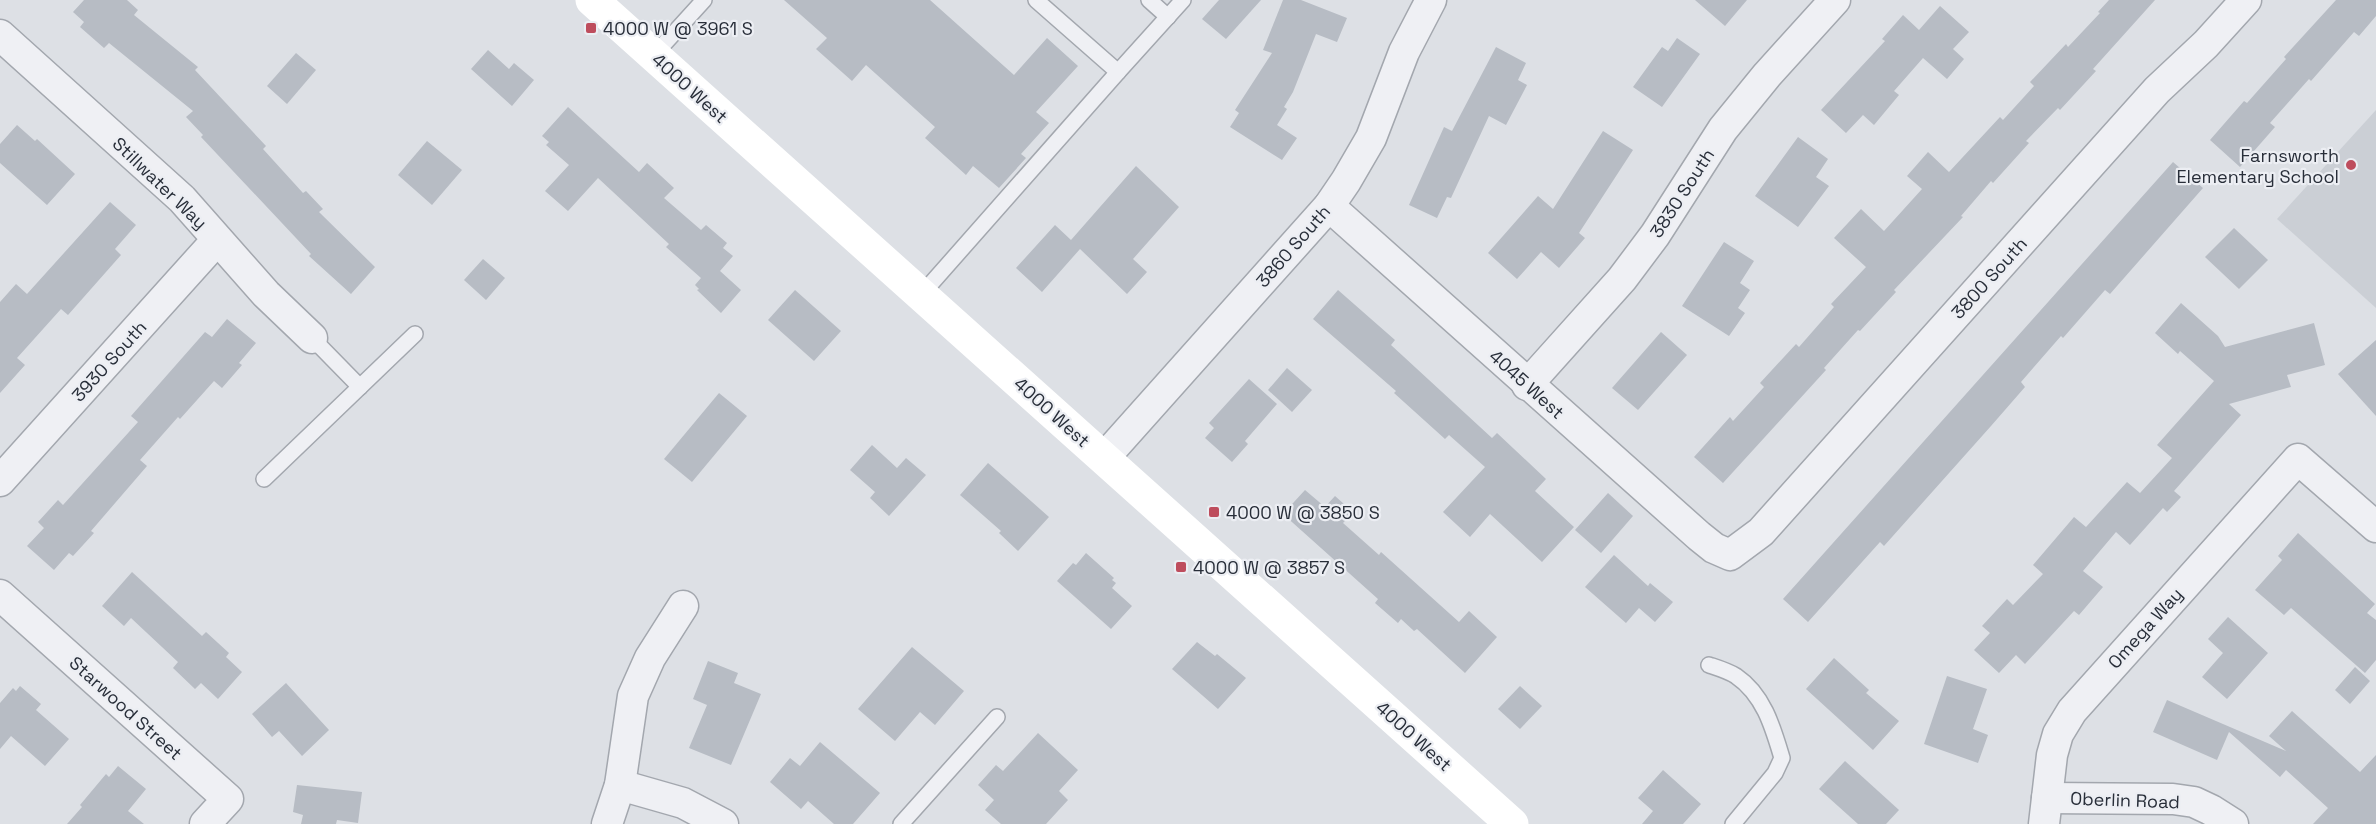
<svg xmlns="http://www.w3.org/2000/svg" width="2376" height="824" font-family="'Space Grotesk',sans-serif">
<rect width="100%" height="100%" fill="#dde0e5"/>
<!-- built -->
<polygon fill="#cbcfd5" points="2376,110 2376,308 2277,219"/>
<!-- building -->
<g fill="#b7bcc4">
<polygon points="84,0 127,0 138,10 134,15 198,67 195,70 266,146 263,149 303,193 306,191 323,209 319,212 375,267 351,294 309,256 311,254 201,137 203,135 186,117 193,111 109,43 104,48 80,27 84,22 73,12"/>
<polygon points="784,0 930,0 1014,75 1047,38 1078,66 1036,112 1049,123 1021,154 1026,158 999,188 973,166 966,175 925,138 935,127 866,65 852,81 816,49 827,38"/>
<polygon points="1219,0 1261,0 1226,39 1202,19"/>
<polygon points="1283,0 1301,0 1347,18 1337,42 1316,34 1293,92 1284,107 1287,109 1277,125 1297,138 1282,160 1230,127 1239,113 1235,110 1272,53 1263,50"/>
<polygon points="1695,0 1747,0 1725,26"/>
<polygon points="2109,0 2155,0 2093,69 2096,71 2060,110 2058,108 2026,141 2029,143 1993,183 1991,181 1961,216 1963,217 1894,290 1896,292 1860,331 1858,330 1824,368 1826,370 1723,483 1694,457 1730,417 1733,421 1764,387 1760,383 1796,344 1799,347 1834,307 1831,304 1866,267 1834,238 1861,209 1884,231 1922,189 1907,176 1928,152 1949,172 2000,117 2003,120 2034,86 2030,82 2066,44 2068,47 2100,13 2098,12"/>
<polygon points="2336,0 2376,0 2376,16 2359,36 2354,32 2311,81 2309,79 2270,123 2275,127 2240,167 2210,140 2244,101 2247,103 2286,59 2284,57"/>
<polygon points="1940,6 1969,32 1953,49 1964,59 1947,79 1923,58 1894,91 1899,95 1874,125 1863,115 1846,133 1821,110 1885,41 1882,39 1903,15 1919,30"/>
<polygon points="1677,38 1700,54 1662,107 1633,87 1662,47 1668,51"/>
<polygon points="1496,47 1526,63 1518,80 1527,85 1506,125 1489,116 1451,198 1447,197 1437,218 1409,205 1444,127 1452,131"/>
<polygon points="488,50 509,69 514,63 534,80 512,106 471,69"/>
<polygon points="296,53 316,70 287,104 267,86"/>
<polygon points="568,107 639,172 647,163 674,188 664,198 701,230 706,225 727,243 723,248 733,256 720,271 741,290 721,313 697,290 699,289 695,285 701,278 666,247 669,244 598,178 568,211 545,191 569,165 546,145 549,142 542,136"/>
<polygon points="17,125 35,141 37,139 75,174 47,205 0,163 0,144"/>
<polygon points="1603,131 1633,150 1579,233 1585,238 1559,268 1541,252 1517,279 1488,253 1538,196 1553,209"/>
<polygon points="1798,137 1828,159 1816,177 1829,186 1798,227 1755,196"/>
<polygon points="427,141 462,170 432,205 398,175"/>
<polygon points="2173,162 2203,188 2110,294 2105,290 2063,338 2061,336 2021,382 2025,387 1991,426 1884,546 1880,542 1808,622 1783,599"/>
<polygon points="1136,166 1179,207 1133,259 1147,272 1127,294 1080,249 1042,292 1016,268 1055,225 1071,240"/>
<polygon points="110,202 136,225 115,249 121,255 68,315 61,309 17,358 25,365 0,393 0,302 16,284 27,294"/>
<polygon points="2234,228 2268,260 2239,289 2205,257"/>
<polygon points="1724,242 1754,261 1740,283 1750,290 1738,308 1745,313 1729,336 1682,306"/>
<polygon points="483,259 505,278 486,300 464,280"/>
<polygon points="795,290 841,331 814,361 768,320"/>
<polygon points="1338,290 1395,340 1391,345 1492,438 1497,433 1546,479 1535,491 1574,527 1542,562 1490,514 1470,537 1443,512 1485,467 1449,435 1445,439 1394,393 1396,391 1313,319"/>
<polygon points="2181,303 2218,336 2225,347 2314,323 2325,365 2287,375 2291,387 2229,404 2241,415 2174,491 2181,497 2167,512 2163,508 2130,545 2116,532 2083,571 2103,587 2079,615 2074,611 2025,664 2016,655 1999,673 1974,650 1990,633 1982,626 2007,599 2013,605 2043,574 2033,565 2074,517 2086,527 2127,482 2140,493 2172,458 2157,445 2214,381 2180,351 2178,354 2155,333"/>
<polygon points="227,319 256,343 239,363 242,365 222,388 214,381 180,419 178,417 140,460 147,466 91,531 94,533 73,556 69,553 54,570 27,546 44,528 38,522 58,500 63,505 138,422 131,416 205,332 212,337"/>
<polygon points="1661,332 1687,355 1638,410 1612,388"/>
<polygon points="2376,340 2376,416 2338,374"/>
<polygon points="1287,368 1312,390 1292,412 1268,390"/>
<polygon points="1249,379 1277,404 1245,441 1248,444 1232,462 1205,438 1214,428 1209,423"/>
<polygon points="719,393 747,416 692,482 664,459"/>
<polygon points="872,445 897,468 906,458 926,475 889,516 870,498 875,492 850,470"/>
<polygon points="988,463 1049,517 1018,551 999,533 1001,531 960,495"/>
<polygon points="1305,490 1325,507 1335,496 1353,512 1343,523 1379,555 1381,552 1459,622 1469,611 1497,637 1465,673 1417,629 1414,631 1401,619 1398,623 1375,603 1378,599 1283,514"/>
<polygon points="1608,493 1633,516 1601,553 1575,530"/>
<polygon points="2298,533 2375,604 2367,613 2376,620 2376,660 2365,673 2291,608 2284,615 2255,590 2282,560 2278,556"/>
<polygon points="1086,553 1114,578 1112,580 1116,583 1112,588 1132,606 1111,629 1057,581 1073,563 1076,565"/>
<polygon points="1614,555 1648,586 1650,583 1673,602 1655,622 1639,608 1626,623 1585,587"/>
<polygon points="132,572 202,636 206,632 229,653 226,657 242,672 218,699 201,683 195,689 173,668 178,662 131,618 124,626 102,606"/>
<polygon points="2228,617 2268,653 2227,699 2202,677 2223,653 2208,639"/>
<polygon points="1197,642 1215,656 1217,654 1246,678 1218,709 1172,669"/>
<polygon points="912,647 964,691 935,725 920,712 895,741 858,709"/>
<polygon points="1834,658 1869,690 1866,693 1899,721 1873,750 1806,689"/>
<polygon points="708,661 738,673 734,683 761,694 731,765 689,748 707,705 693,699"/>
<polygon points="2355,667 2370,681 2350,704 2335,690"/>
<polygon points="1947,676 1987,689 1973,729 1988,735 1978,763 1924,744"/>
<polygon points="286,683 329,730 302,756 279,731 272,737 252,714"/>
<polygon points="20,686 41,704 36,710 69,739 45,766 11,736 0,749 0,703 13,688 16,691"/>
<polygon points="1520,686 1542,706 1520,729 1498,709"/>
<polygon points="2167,700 2286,751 2269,736 2292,711 2360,772 2376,755 2376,824 2313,824 2328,808 2286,770 2280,777 2229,732 2217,760 2153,732"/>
<polygon points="1038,733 1078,770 1059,791 1068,800 1046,824 1001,824 985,810 994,800 978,785 996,765 1003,771"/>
<polygon points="820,742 880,793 853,824 834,824 808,801 801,809 770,782 790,758 800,766"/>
<polygon points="1845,761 1899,810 1886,824 1858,824 1819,789"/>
<polygon points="118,766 146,789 128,811 144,824 67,824 82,807 80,805 106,774 109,777"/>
<polygon points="1663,770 1701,804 1683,824 1642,824 1653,811 1638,798"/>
<polygon points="297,785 362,792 358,823 337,820 336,824 301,824 303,815 293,812"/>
</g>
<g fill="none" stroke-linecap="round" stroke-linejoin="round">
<defs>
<g id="lane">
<polyline points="1149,0 1168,17"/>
<polyline points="654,55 704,0"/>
<polyline points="1118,72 1183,0"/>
<polyline points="921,295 1118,72 1036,0"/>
<polyline points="312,338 360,387"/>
<polyline points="264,479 415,334"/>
<path d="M1709 665C1718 668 1728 671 1736 676 1764 695 1773 728 1782 758L1775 773 1733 824"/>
<polyline points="901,824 997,717"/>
</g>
<g id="street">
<polyline points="0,35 182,199 266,294 312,338"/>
<polyline points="1329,206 1699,536 1714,548 1730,555 1761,532 2157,90 2206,44 2246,0"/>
<polyline points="1527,385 1622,279 1655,235 1723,129 1767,75 1835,0"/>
<polyline points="1104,458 1329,206 1346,181 1371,138 1404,52 1431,0"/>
<polyline points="0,481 217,240"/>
<polyline points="0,595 228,799 205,824"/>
<polyline points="620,785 683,803 723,824"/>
<polyline points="2047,798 2173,799 2194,802 2211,810 2233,824"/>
<polyline points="607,824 620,785 633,696 650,658 683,606"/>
<polyline points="2044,824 2052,755 2058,734 2072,711 2298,459 2376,527"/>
</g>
</defs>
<!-- lane casing -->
<use href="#lane" stroke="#a3a7ae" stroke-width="18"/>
<!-- street casing -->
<use href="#street" stroke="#a3a7ae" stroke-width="33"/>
<!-- lane -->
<use href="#lane" stroke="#eff0f4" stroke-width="15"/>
<!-- street -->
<use href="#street" stroke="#eff0f4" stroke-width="30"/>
<!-- secondary -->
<polyline stroke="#fff" stroke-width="33" points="592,0 1512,824"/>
</g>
<!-- markers -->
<g fill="#be4d5d" stroke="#eceef3" stroke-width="2">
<rect x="585" y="22" width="12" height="12" rx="3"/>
<circle cx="2351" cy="165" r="6"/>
<rect x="1208" y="506" width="12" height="12" rx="3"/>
<rect x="1175" y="561" width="12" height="12" rx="3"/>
</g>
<g text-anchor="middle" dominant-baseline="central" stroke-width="4.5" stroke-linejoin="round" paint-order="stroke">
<!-- poi labels -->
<g font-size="18" fill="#282e39" stroke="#eceef3" text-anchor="start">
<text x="603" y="28">4000 W @ 3961 S</text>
<text x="2339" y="155" text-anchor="end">Farnsworth<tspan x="2339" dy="21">Elementary School</tspan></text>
<text x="1226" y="512">4000 W @ 3850 S</text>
<text x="1193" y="567">4000 W @ 3857 S</text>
</g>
<!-- street labels -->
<g font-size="18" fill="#282e39" stroke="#eceef3">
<text transform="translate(690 88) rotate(42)">4000 West</text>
<text transform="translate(160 183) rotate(44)">Stillwater Way</text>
<text transform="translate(1682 193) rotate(-57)">3830 South</text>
<text transform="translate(1293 246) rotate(-49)">3860 South</text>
<text transform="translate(1989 278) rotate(-48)">3800 South</text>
<text transform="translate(109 361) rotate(-48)">3930 South</text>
<text transform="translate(1527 384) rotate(42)">4045 West</text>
<text transform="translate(1052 412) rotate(42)">4000 West</text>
<text transform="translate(2145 628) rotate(-48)">Omega Way</text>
<text transform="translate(126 708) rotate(42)">Starwood Street</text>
<text transform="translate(1414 736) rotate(42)">4000 West</text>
<text transform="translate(2125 800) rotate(2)">Oberlin Road</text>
</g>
</g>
</svg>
